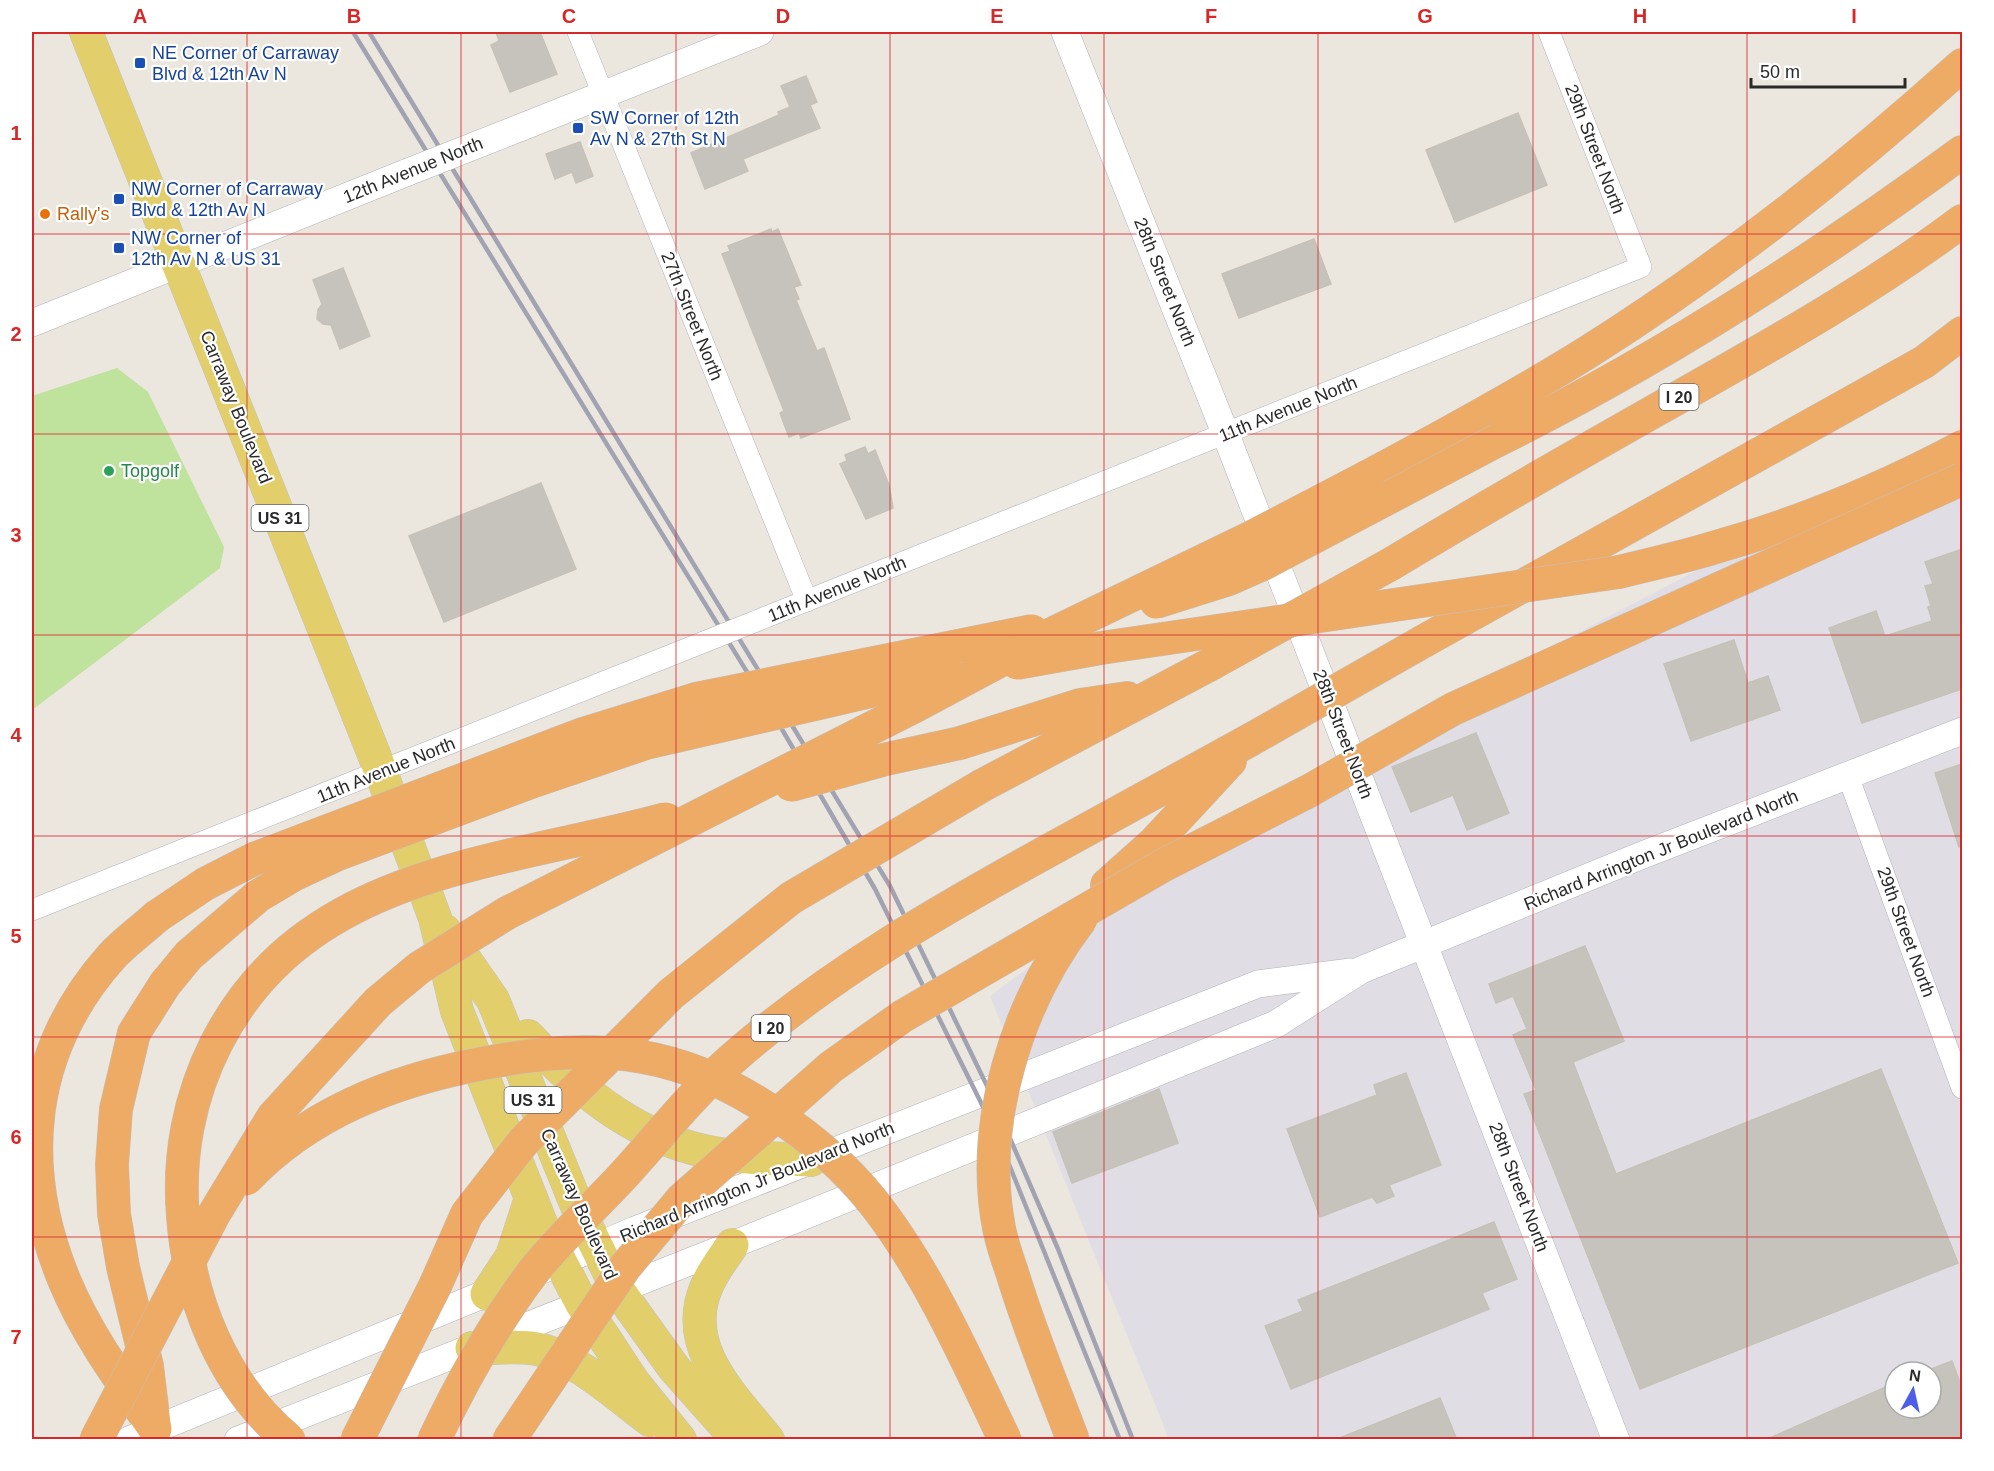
<svg xmlns="http://www.w3.org/2000/svg" width="1994" height="1471" font-family="Helvetica,sans-serif">
<rect width="100%" height="100%" fill="#ebe6de"/>
<!-- industrial -->
<path fill="#e0dee4" fill-rule="evenodd" d="M1962 432V1439H1169L990 996 1248 805ZM1895 1372H1931V1408H1895Z"/>
<!-- pitch -->
<polygon fill="#bfe29d" points="117,368 148,392 224,547 220,568 32,710 32,396"/>
<!-- building -->
<g fill="#c6c3bd" stroke="#c6c2b8" stroke-width="1.5">
<polygon points="496,32 540,32 557,74 510,92 491,45 499,41"/>
<polygon points="806,76 817,102 810,105 820,128 743,159 748,171 705,189 691,153 779,115 778,112 790,107 781,86"/>
<polygon points="1518,113 1547,185 1455,222 1426,150"/>
<polygon points="580,142 593,176 576,183 572,172 555,179 546,154"/>
<polygon points="771,229 772,232 778,229 801,285 794,287 799,299 796,300 817,351 824,348 850,419 801,438 799,433 789,437 780,413 784,411 722,254 730,251 728,246"/>
<polygon points="1314,239 1331,284 1239,318 1222,274"/>
<polygon points="343,268 370,336 340,349 331,325 323,324 317,319 318,310 322,304 313,280"/>
<polygon points="865,447 868,454 875,450 889,485 893,508 866,519 840,464 847,461 845,455"/>
<polygon points="541,483 576,569 444,622 409,536"/>
<polygon points="1962,549 1962,689 1862,723 1829,628 1876,611 1885,636 1932,621 1928,607 1931,606 1925,586 1933,584 1925,562"/>
<polygon points="1734,640 1748,683 1768,676 1780,710 1691,741 1664,664"/>
<polygon points="1476,733 1509,813 1467,830 1453,795 1411,812 1392,767"/>
<polygon points="1962,764 1962,846 1959,847 1935,773"/>
<polygon points="1585,946 1624,1041 1573,1062 1616,1174 1881,1069 1958,1263 1640,1389 1524,1094 1536,1090 1513,1035 1527,1029 1513,996 1496,1003 1489,984"/>
<polygon points="1406,1073 1441,1165 1389,1185 1394,1196 1377,1203 1372,1197 1320,1217 1287,1129 1377,1095 1374,1085"/>
<polygon points="1159,1089 1178,1143 1072,1183 1053,1132"/>
<polygon points="1494,1222 1517,1279 1482,1293 1489,1309 1291,1389 1265,1326 1303,1311 1298,1300"/>
<polygon points="1952,1361 1962,1388 1962,1440 1765,1440 1895,1383 1895,1408 1931,1408 1931,1369"/>
<polygon points="1440,1398 1457,1440 1337,1440 1337,1439"/>
</g>
<g fill="none" stroke-linecap="round" stroke-linejoin="round">
<defs>
<g id="minor">
<polyline points="578,32 807,601"/>
<polyline points="786,609 1641,267 1549,32"/>
<polyline points="1848,776 1962,1088"/>
<polyline points="32,910 704,642"/>
</g>
<g id="tertiary">
<polyline points="1065,32 1226,435 1616,1440"/>
<polyline points="522,127 760,32"/>
<polyline points="32,323 408,172"/>
<polyline points="542,1270 635,1230 1258,984 1351,972"/>
<polyline points="129,1440 504,1286"/>
<polyline points="238,1440 732,1245 1276,1024 1361,970 1640,856 1962,731"/>
</g>
<g id="primary">
<polyline points="86,32 381,772 435,918 457,1011 542,1226 582,1304 634,1383 680,1440"/>
<polyline points="445,931 493,1000 579,1211 618,1290 674,1368 738,1440"/>
<path d="M528 1036C581 1093 640 1142 720 1154 750 1159 781 1158 811 1160"/>
<path d="M732 1245C723 1259 712 1272 706 1288 681 1348 733 1396 768 1440"/>
<polyline points="487,1294 512,1256 531,1198"/>
<path d="M472 1348C494 1349 515 1345 537 1349 574 1356 619 1397 650 1420"/>
</g>
<g id="motorway">
<path d="M1498 440C1661 359 1815 260 1962 152"/>
<path d="M1367 477C1442 437 1516 397 1588 352 1721 268 1846 170 1962 65"/>
<path d="M1391 564C1479 511 1568 460 1658 409 1762 350 1866 293 1962 221"/>
<path d="M1619 572C1651 564 1684 557 1716 547 1801 523 1885 488 1962 447"/>
<polyline points="1424,641 1924,362 1962,333"/>
<polyline points="960,743 1080,705 1127,698"/>
<polyline points="983,785 1211,664"/>
<polyline points="1057,846 1250,740"/>
<polyline points="1107,885 1154,843 1230,761"/>
<polyline points="154,1424 147,1366 123,1267 114,1214 112,1164 116,1109 134,1033 165,984"/>
<path d="M155 1429C122 1382 87 1335 65 1282 17 1167 27 1051 112 956 125 942 142 930 156 917"/>
</g>
</defs>
<!-- minor casing -->
<use href="#minor" stroke="#b1b3bc" stroke-width="22"/>
<!-- tertiary casing -->
<use href="#tertiary" stroke="#b1b3bc" stroke-width="28"/>
<!-- primary casing -->
<use href="#primary" stroke="#c3c3c3" stroke-width="34"/>
<!-- motorway casing -->
<use href="#motorway" stroke="#c3c3c3" stroke-width="34"/>
<!-- minor -->
<use href="#minor" stroke="#fff" stroke-width="21"/>
<!-- tertiary -->
<use href="#tertiary" stroke="#fff" stroke-width="27"/>
<!-- primary -->
<use href="#primary" stroke="#e2cf6b" stroke-width="33"/>
<!-- motorway -->
<use href="#motorway" stroke="#eeab66" stroke-width="33"/>
<!-- rail -->
<g stroke="#a1a2b2" stroke-width="4.5">
<polyline points="353,32 776,719 875,889 998,1137 1120,1440"/>
<polyline points="369,32 890,886 989,1090 1058,1249 1133,1440"/>
</g>
<defs>
<polyline id="minor-bridge" points="704,642 786,609"/>
<polyline id="tertiary-bridge" points="408,172 522,127"/>
<g id="motorway-bridge">
<polyline points="1156,602 1229,579 1263,564 1498,440"/>
<polyline points="1017,663 1101,648 1619,572"/>
<polyline points="1211,664 1391,564"/>
<polyline points="1250,740 1424,641"/>
<polyline points="791,785 882,760 960,743"/>
<polyline points="156,917 205,884 254,859 583,734 696,699 1032,631"/>
<polyline points="165,984 189,955 258,896 295,874 338,854 531,782 646,743 876,690 951,676"/>
<path d="M246 1179C309 1113 392 1081 480 1064 601 1040 687 1049 788 1123 825 1149 856 1178 883 1215 933 1283 968 1363 1005 1440"/>
<polyline points="96,1440 214,1214 273,1117 378,1002 419,968 507,913 919,704 1031,644 1254,536 1367,477"/>
<path d="M289 1440C223 1385 189 1300 183 1216 178 1157 189 1097 216 1044 305 869 498 865 666 819"/>
<polyline points="357,1440 435,1286 467,1214 524,1141 671,994 791,898 983,785"/>
<path d="M434 1440C462 1381 494 1324 533 1272 559 1239 591 1210 620 1179 657 1139 690 1096 731 1060 828 974 944 908 1057 846"/>
<polyline points="509,1440 625,1267 682,1199 831,1067 903,1016 1164,865 1309,791 1453,709 1962,479"/>
<path d="M1073 1440C1052 1384 1029 1329 1012 1272 1007 1258 1002 1243 999 1228 979 1124 1017 1002 1081 919"/>
</g>
</defs>
<!-- minor-bridge casing -->
<use href="#minor-bridge" stroke="#b1b3bc" stroke-width="22" stroke-linecap="butt"/>
<!-- tertiary-bridge casing -->
<use href="#tertiary-bridge" stroke="#b1b3bc" stroke-width="28" stroke-linecap="butt"/>
<!-- motorway-bridge casing -->
<use href="#motorway-bridge" stroke="#c3c3c3" stroke-width="34" stroke-linecap="butt"/>
<!-- minor-bridge -->
<use href="#minor-bridge" stroke="#fff" stroke-width="21"/>
<!-- tertiary-bridge -->
<use href="#tertiary-bridge" stroke="#fff" stroke-width="27"/>
<!-- motorway-bridge -->
<use href="#motorway-bridge" stroke="#eeab66" stroke-width="33"/>
</g>
<!-- grid -->
<path fill="none" stroke="#d62828" stroke-width="1.5" stroke-opacity="0.55" d="M247 32V1440M461 32V1440M676 32V1440M890 32V1440M1104 32V1440M1318 32V1440M1533 32V1440M1747 32V1440M32 234H1962M32 434H1962M32 635H1962M32 836H1962M32 1037H1962M32 1237H1962"/>
<!-- markers -->
<g fill="#1a4fb4" stroke="#fff" stroke-width="2">
<rect x="134" y="57" width="12" height="12" rx="3"/>
<rect x="572" y="122" width="12" height="12" rx="3"/>
<rect x="113" y="193" width="12" height="12" rx="3"/>
<rect x="113" y="242" width="12" height="12" rx="3"/>
</g>
<circle fill="#e8710a" stroke="#fff" stroke-width="2" cx="45" cy="214" r="6"/>
<circle fill="#2e9e5b" stroke="#fff" stroke-width="2" cx="109" cy="471" r="6"/>
<g text-anchor="middle" dominant-baseline="central" stroke-width="4.5" stroke-linejoin="round" paint-order="stroke">
<!-- shield labels -->
<g fill="#fff" stroke="#6a6a6a" stroke-width="1.5">
<rect x="1659.5" y="384" width="39" height="26" rx="4.5"/>
<rect x="251.5" y="505" width="57" height="26" rx="4.5"/>
<rect x="751.5" y="1015" width="39" height="26" rx="4.5"/>
<rect x="504.5" y="1087" width="57" height="26" rx="4.5"/>
</g>
<g font-size="16" font-weight="bold" fill="#2a2a2a">
<text x="1679" y="397">I 20</text>
<text x="280" y="518">US 31</text>
<text x="771" y="1028">I 20</text>
<text x="533" y="1100">US 31</text>
</g>
<!-- transit labels -->
<g font-size="18" fill="#164399" stroke="#fff" text-anchor="start">
<text x="152" y="53">NE Corner of Carraway<tspan x="152" dy="21">Blvd &amp; 12th Av N</tspan></text>
<text x="590" y="118">SW Corner of 12th<tspan x="590" dy="21">Av N &amp; 27th St N</tspan></text>
<text x="131" y="189">NW Corner of Carraway<tspan x="131" dy="21">Blvd &amp; 12th Av N</tspan></text>
<text x="131" y="238">NW Corner of<tspan x="131" dy="21">12th Av N &amp; US 31</tspan></text>
</g>
<!-- street labels -->
<g font-size="18" fill="#2a2a2a" stroke="#fff">
<text transform="translate(1595 149) rotate(69)">29th Street North</text>
<text transform="translate(413 170) rotate(-22)">12th Avenue North</text>
<text transform="translate(1165 282) rotate(68)">28th Street North</text>
<text transform="translate(692 316) rotate(68)">27th Street North</text>
<text transform="translate(236 407) rotate(68)">Carraway Boulevard</text>
<text transform="translate(1288 409) rotate(-22)">11th Avenue North</text>
<text transform="translate(837 589) rotate(-22)">11th Avenue North</text>
<text transform="translate(1343 734) rotate(69)">28th Street North</text>
<text transform="translate(386 770) rotate(-22)">11th Avenue North</text>
<text transform="translate(1661 850) rotate(-22)">Richard Arrington Jr Boulevard North</text>
<text transform="translate(1906 932) rotate(70)">29th Street North</text>
<text transform="translate(757 1182) rotate(-22)">Richard Arrington Jr Boulevard North</text>
<text transform="translate(1519 1187) rotate(69)">28th Street North</text>
<text transform="translate(579 1204) rotate(66)">Carraway Boulevard</text>
</g>
<!-- food labels -->
<g font-size="18" fill="#c56008" stroke="#fff" text-anchor="start">
<text x="57" y="214">Rally's</text>
</g>
<!-- leisure labels -->
<g font-size="18" fill="#27864d" stroke="#fff" text-anchor="start">
<text x="121" y="471">Topgolf</text>
</g>
</g>
<!-- border -->
<rect width="1994" height="1471" fill="none" stroke="#ffffff" stroke-width="66"/>
<!-- north arrow -->
<g transform="translate(1913 1390) rotate(8)"><circle r="28" fill="#ffffff" stroke="#aaaaaa" stroke-width="1.5"/>
<path d="M0-4.5L10 22L0 15L-10 22Z" fill="#4e5fe7"/>
<text y="-9" font-size="16" font-weight="bold" text-anchor="middle" fill="#2a2a2a">N</text>
</g>
<!-- scale -->
<path d="M1751 78v9h154v-9" fill="none" stroke="#2a2a2a" stroke-width="3"/>
<text x="1760" y="78" font-size="18" fill="#2a2a2a" stroke="#ffffff" stroke-width="4.5" paint-order="stroke">50 m</text>
<rect x="33" y="33" width="1928" height="1405" fill="none" stroke="#d62828" stroke-width="2"/>
<g font-size="20" text-anchor="middle" font-weight="bold" fill="#d62828">
<text x="140" y="23">A</text>
<text x="354" y="23">B</text>
<text x="569" y="23">C</text>
<text x="783" y="23">D</text>
<text x="997" y="23">E</text>
<text x="1211" y="23">F</text>
<text x="1425" y="23">G</text>
<text x="1640" y="23">H</text>
<text x="1854" y="23">I</text>
<text x="16" y="140">1</text>
<text x="16" y="341">2</text>
<text x="16" y="542">3</text>
<text x="16" y="742">4</text>
<text x="16" y="943">5</text>
<text x="16" y="1144">6</text>
<text x="16" y="1344">7</text>
</g>
</svg>
